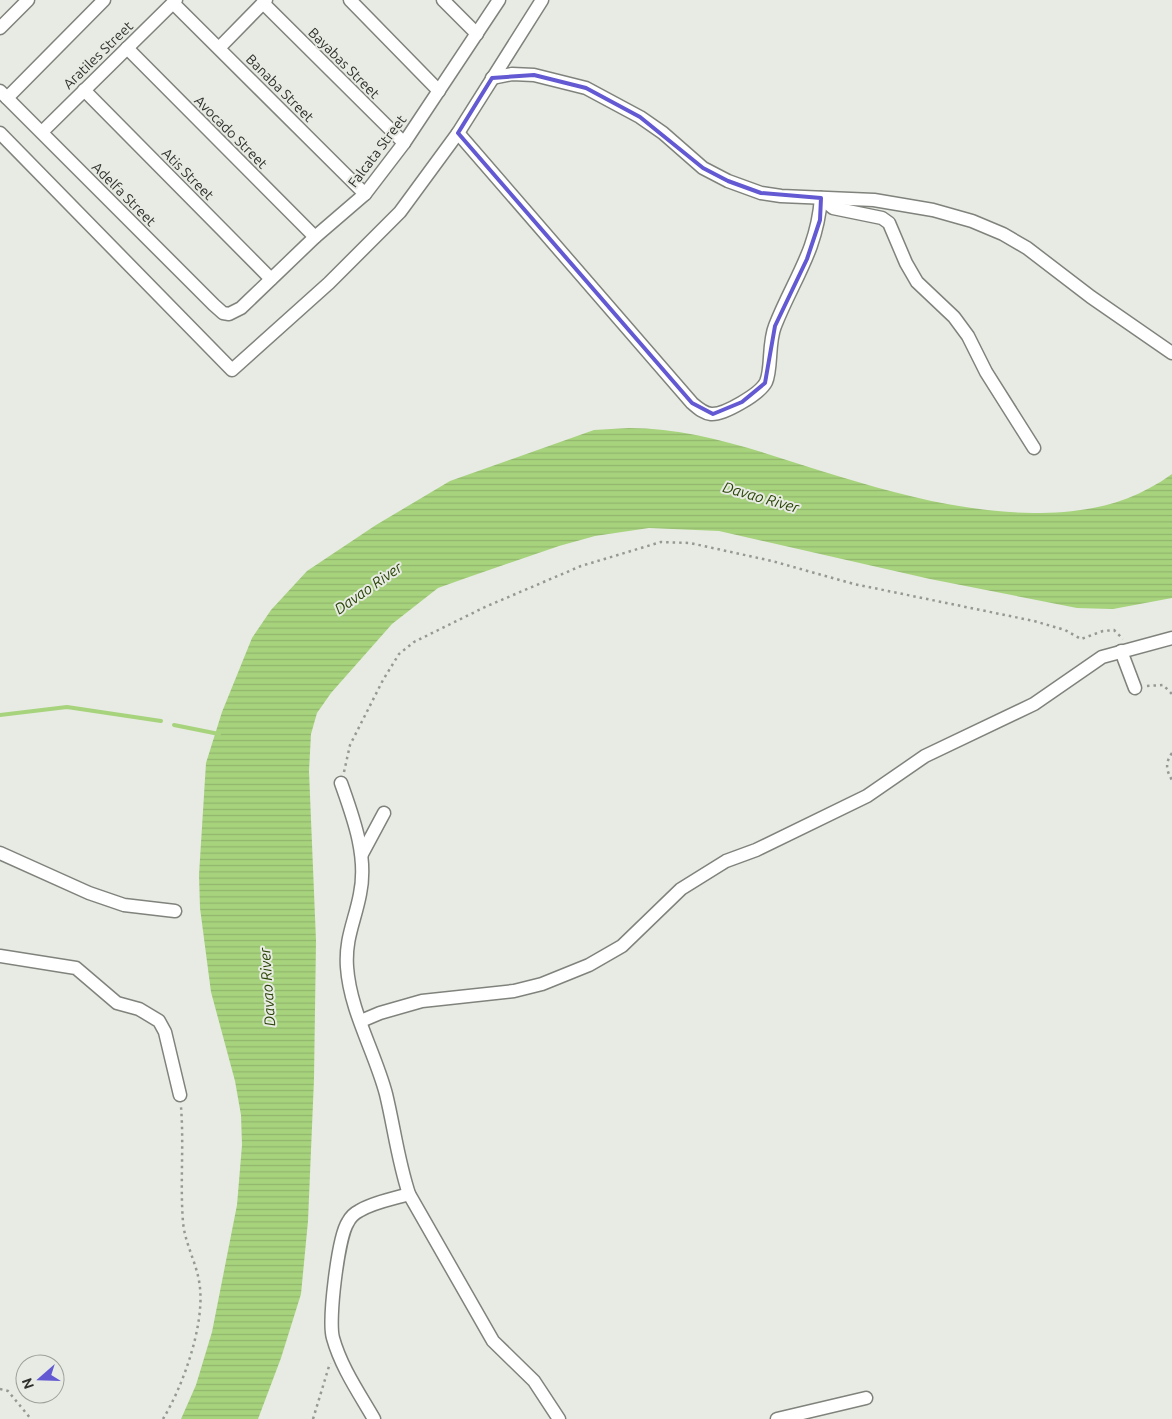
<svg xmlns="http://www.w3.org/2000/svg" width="1172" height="1419" font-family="Ubuntu,sans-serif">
<defs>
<pattern id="water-rules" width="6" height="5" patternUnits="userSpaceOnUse" patternTransform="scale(1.25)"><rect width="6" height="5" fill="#a7d37d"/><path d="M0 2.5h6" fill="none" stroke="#90b56c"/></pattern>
</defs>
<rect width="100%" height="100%" fill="#e7ebe3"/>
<!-- water -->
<path fill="url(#water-rules)" d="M629 428C702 428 771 456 841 477 903 496 967 512 1033 513 1085 513 1129 505 1172 474V598L1113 609 1077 608 930 579 719 531 649 528 595 536 559 546 466 578 438 588 392 624 331 693 317 713 311 734 309 771 316 941 314 1079 308 1221 301 1294 281 1358 258 1419H181L196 1385 212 1332 237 1205 242 1145 241 1115 235 1081 211 992 200 908 199 875 206 763 222 712 252 638 271 610 307 571 376 525 450 481 594 430Z"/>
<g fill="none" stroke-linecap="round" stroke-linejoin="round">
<!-- stream -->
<g stroke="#a7d37d" stroke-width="4">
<polyline points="0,715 67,707 161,721"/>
<polyline points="174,725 219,734"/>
</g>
<defs>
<g id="minor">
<polyline points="350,0 439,91"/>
<polyline points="443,0 477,34"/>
<polyline points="173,3 365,194"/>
<polyline points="263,3 404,143"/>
<polyline points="0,28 28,0"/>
<polyline points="127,48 315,237"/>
<polyline points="219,48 266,0"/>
<polyline points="492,78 512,74 534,75 586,88 640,117 663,133 703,168 728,181 761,193 781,196 874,200 933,210 972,221 1003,234 1027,248 1091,297 1172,353"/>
<polyline points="84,90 271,279"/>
<polyline points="0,91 214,305 223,313 229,314 241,308 315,237 365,194 404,143 499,0"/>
<polyline points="7,98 104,0"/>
<polyline points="42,132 176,0"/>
<polyline points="0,133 232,370 329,283 400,212 458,133 542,0"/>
<path d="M458 133 692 403C698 408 703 413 711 414 724 415 760 394 766 382 772 369 768 343 775 326 793 280 817 251 821 198"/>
<polyline points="821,198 833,208 882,218 889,223 906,263 917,282 954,317 968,336 986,372 1034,448"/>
<polyline points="1121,651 1135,688"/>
<path d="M341 783C353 817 368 856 360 894 355 921 345 938 347 967 350 1011 375 1052 386 1094 394 1127 398 1161 409 1194L493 1341 534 1381 559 1419"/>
<polyline points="0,853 89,893 124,905 175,911"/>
<polyline points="362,854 384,813"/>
<polyline points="0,956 76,968 117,1003 139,1009 159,1021 165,1032 180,1095"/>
<polyline points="361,1021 380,1013 422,1001 514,991 542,984 589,965 622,946 681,889 726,861 756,850 867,796 925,756 1034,704 1102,657 1172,638"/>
<path d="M374 1419C359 1393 341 1367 333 1338 328 1321 338 1237 348 1222 350 1218 355 1213 359 1211 373 1202 393 1199 409 1194"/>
<polyline points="777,1419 866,1398"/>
</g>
</defs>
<!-- minor casing -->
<use href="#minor" stroke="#7f837c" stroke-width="15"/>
<!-- path -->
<g stroke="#969893" stroke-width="2.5" stroke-dasharray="2.5 4" stroke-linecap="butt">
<polyline points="1147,686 1163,685 1172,694"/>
<path d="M1172 753C1165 763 1166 770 1172 780"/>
<polyline points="344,772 350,745 383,680 399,654 414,642 485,607 581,566 661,542 690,543 772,561 854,584 1034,621 1065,630 1081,639 1103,631 1114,630 1123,639"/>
<polyline points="0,1389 8,1391 31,1419"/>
<path d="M163 1419C183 1386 204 1327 200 1288 198 1265 185 1245 183 1222 180 1184 184 1145 181 1107"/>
<polyline points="313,1419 330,1363"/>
</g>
<!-- minor -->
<use href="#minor" stroke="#fff" stroke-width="12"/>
</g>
<!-- marked area -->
<path fill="none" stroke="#6359d2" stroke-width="4" stroke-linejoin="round" d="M534 75 586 88 640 117 703 168 728 181 761 193 821 198 820 220 807 259 775 326 765 383 742 402 713 414 692 403 458 133 492 78Z"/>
<g text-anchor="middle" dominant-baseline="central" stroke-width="4" stroke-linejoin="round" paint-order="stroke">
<!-- street labels -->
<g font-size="14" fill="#2f302d" stroke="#e7ebe3">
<text transform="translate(98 55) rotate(-44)">Aratiles Street</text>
<text transform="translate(344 63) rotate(45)">Bayabas Street</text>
<text transform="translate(280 88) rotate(45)">Banaba Street</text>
<text transform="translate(231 132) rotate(45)">Avocado Street</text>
<text transform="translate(377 151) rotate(-53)">Falcata Street</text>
<text transform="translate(188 174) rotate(45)">Atis Street</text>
<text transform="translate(124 194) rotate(45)">Adelfa Street</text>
</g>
<!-- water labels -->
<g font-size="15" font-style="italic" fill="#2b4506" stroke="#e7ebe3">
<text transform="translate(761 497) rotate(16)">Davao River</text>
<text transform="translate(368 588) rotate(-35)">Davao River</text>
<text transform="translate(267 987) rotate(-94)">Davao River</text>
</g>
</g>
<!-- north arrow -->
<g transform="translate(40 1379) rotate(250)"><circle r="24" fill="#e7ebe3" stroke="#9da09a"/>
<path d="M0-4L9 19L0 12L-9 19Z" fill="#6359d2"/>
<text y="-8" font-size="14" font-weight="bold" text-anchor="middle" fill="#2f302d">N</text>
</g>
</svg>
